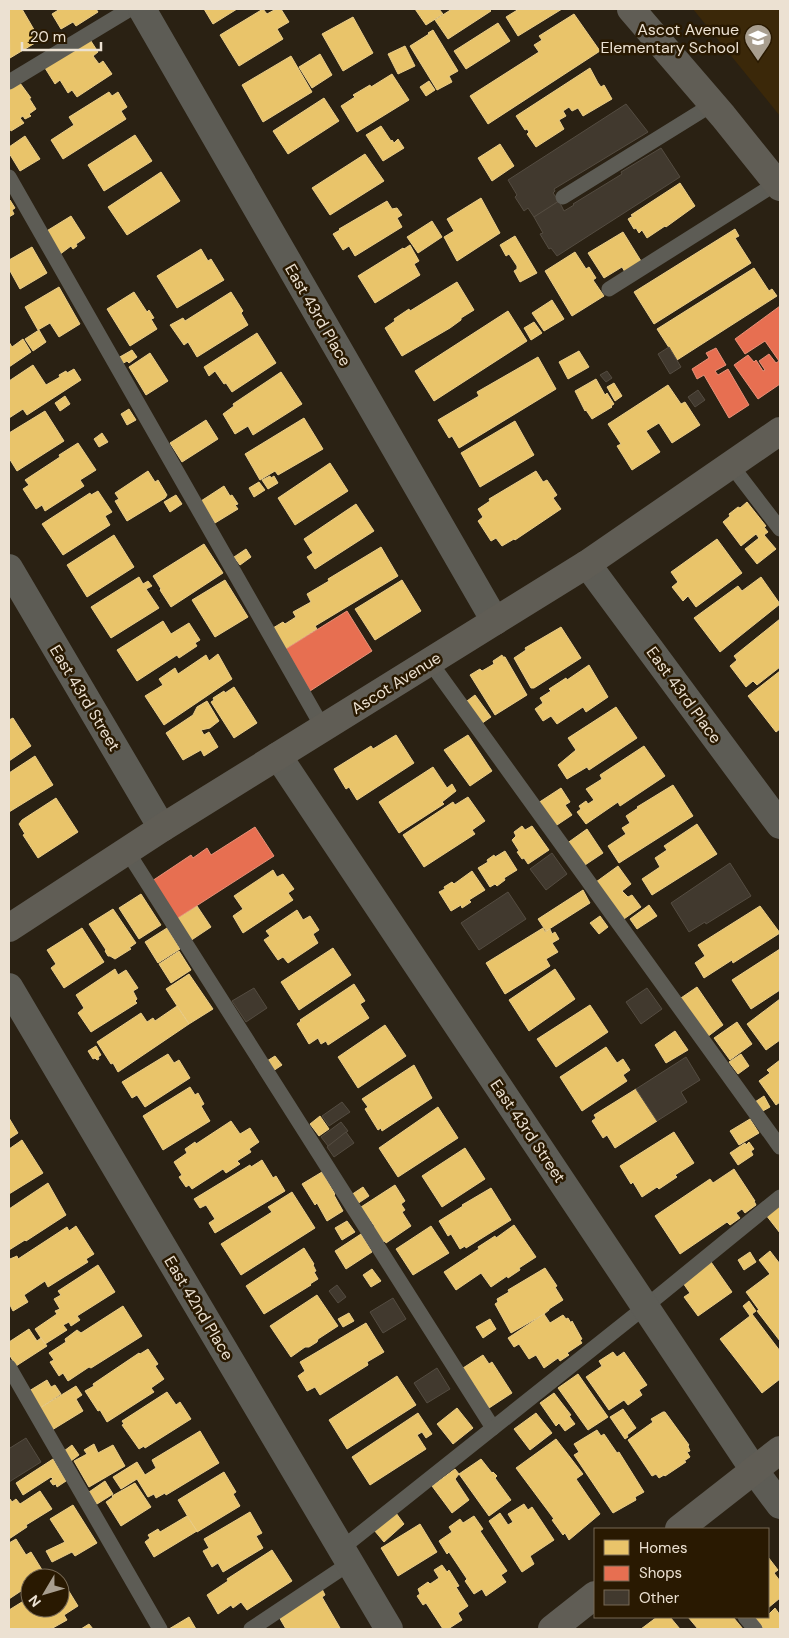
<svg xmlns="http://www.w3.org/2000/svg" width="789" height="1638" font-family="'DM Sans',sans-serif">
<rect width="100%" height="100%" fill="#2a2113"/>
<!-- built -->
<polygon fill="#3b2809" points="693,9 780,9 780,116"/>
<!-- homes -->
<g fill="#e9c46a" stroke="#eacd89">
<polygon points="9,9 22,9 40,40 10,58"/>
<polygon points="60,9 96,9 98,12 76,26 73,22 61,29 52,14"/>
<polygon points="204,9 237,9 213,24"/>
<polygon points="263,9 267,14 276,9 281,9 289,22 277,29 283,39 239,66 220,35"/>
<polygon points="415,9 439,9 443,14 426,25"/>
<polygon points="452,9 489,9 491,11 448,39 435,20"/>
<polygon points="519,9 562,9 518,36 506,17"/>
<polygon points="574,14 600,51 488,124 470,96 539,52 534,45 542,40 539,36"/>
<polygon points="353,17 373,53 343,71 322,34"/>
<polygon points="498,23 510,41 466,69 454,51"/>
<polygon points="433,30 458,71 449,76 452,82 437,90 410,46 429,34 428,33"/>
<polygon points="89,38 98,52 93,56 99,64 103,61 112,74 77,97 72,90 68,93 60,80 55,84 45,68"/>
<polygon points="405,46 415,66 398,74 388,54"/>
<polygon points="320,54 332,75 312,88 299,67"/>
<polygon points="291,56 312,92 263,122 242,85"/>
<polygon points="590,68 598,83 601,87 604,85 612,99 583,116 578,108 572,111 569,107 563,111 566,116 559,120 564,129 536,147 527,134 529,132 527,129 525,130 516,116"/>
<polygon points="392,74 409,100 357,132 341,106 355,97 353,95 370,85 371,87"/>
<polygon points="429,81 435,90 426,96 420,87"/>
<polygon points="20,83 31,98 29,98 36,109 29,114 31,116 25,119 23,116 20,118 24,123 11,131 9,127 9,90"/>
<polygon points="109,92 112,96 118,92 127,107 121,111 126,119 63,159 51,140 74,125 69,117"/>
<polygon points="324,98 339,121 288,154 273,131"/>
<polygon points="381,126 391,141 392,140 394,143 398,139 404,148 383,161 366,135"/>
<polygon points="135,135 152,161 104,191 88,165"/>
<polygon points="25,136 40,159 20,171 9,153 9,147"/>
<polygon points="500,144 514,166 492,181 478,158"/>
<polygon points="365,154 384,181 330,215 312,188"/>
<polygon points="161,172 180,201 127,235 108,207"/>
<polygon points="680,183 695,206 666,227 665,226 647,238 642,230 639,233 636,228 634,229 628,219 633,216 631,215"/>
<polygon points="481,198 500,233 457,261 444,237 454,231 447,219"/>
<polygon points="10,200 15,208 12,210 14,214 9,217 9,201"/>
<polygon points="387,201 392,209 397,208 402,215 397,218 402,227 355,256 349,246 343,250 333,234 340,230 339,229"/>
<polygon points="71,216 85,238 76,244 77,246 73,249 71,246 59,255 45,232"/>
<polygon points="432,221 442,237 418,253 407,237"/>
<polygon points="735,229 739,236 735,238 751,263 654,324 634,292"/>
<polygon points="623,232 641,261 625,272 622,267 604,278 588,253"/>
<polygon points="515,236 537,273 520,282 514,271 517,269 517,266 509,254 506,256 500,245"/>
<polygon points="410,245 419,261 414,264 420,275 375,303 358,276 403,248 404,249"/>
<polygon points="32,247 47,273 20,289 9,269 9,260"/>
<polygon points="201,249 208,261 211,259 224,280 177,308 157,276"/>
<polygon points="575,252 586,269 589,267 596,278 593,280 604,296 572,316 545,271"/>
<polygon points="754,268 769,291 772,289 777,296 677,360 657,329"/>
<polygon points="457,282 474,310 461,318 461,320 450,328 402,356 385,328 395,321 394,319 409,309 410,311"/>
<polygon points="59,287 80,324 59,337 50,323 38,330 25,307"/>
<polygon points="134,292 147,312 149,310 154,318 151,319 157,329 130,346 107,309"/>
<polygon points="231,292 243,311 241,313 248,325 197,357 188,342 184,345 170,325 183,318 185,321"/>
<polygon points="552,300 564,319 544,331 532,313"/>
<polygon points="508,311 527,341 434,401 415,371"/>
<polygon points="534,322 542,333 531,340 524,328"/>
<polygon points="39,330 46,342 33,351 25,339"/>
<polygon points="257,333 276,363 232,392 226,383 224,384 215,371 209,376 204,367"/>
<polygon points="23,339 31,352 9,367 9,342 12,347"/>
<polygon points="132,350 137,357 129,363 127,361 122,364 118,358"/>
<polygon points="579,351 589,367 568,379 559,362"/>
<polygon points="150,353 168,381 146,395 129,367"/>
<polygon points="538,357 556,389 459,448 452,436 449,438 438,420 479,396 477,392"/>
<polygon points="33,365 46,385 60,377 59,375 66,371 67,373 74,369 81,380 27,415 23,409 9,418 9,381"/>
<polygon points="281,372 302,404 253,435 248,426 235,434 223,414 234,406 233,404"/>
<polygon points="596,379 605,395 607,393 614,404 611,406 612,407 592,419 586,410 585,411 575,391"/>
<polygon points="614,383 622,396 615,401 607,387"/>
<polygon points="668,385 681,404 685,402 700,425 672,443 659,423 646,431 660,452 632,470 617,446 621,444 608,424"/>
<polygon points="65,396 70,404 60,411 55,403"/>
<polygon points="129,409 136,420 127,425 121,414"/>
<polygon points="45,411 64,441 17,471 9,458 9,433"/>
<polygon points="304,418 323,449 278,475 275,471 260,480 245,454"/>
<polygon points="206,420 218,439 182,462 170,443"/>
<polygon points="515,421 534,455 480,487 461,453"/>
<polygon points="102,433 108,442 99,447 94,439"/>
<polygon points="78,443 96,470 80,480 84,486 45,511 42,505 36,509 23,489 29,485 25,480 60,457 59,455"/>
<polygon points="330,463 348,491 295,525 278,498"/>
<polygon points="148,471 155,482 158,480 167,495 165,498 127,521 115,501 119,499 115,493"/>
<polygon points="536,471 543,482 547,480 557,495 553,498 561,509 515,540 514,539 502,546 496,538 491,541 478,521 483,517 478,509 490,501 489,499"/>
<polygon points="270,476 271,478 274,476 278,483 268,489 262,480"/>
<polygon points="259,482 265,490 254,497 249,488"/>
<polygon points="224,486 230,496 232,495 238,504 235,505 238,509 215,523 201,501"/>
<polygon points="98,491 112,512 105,516 110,525 63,555 42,524 90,493 91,495"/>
<polygon points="176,495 182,504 170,512 164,502"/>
<polygon points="747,502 766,526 764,527 768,532 764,535 776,549 757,564 745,549 759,538 756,534 741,546 723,522 730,516 729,514 738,507 740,508"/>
<polygon points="356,504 374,531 315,569 307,557 313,553 304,539"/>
<polygon points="114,535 134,567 87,597 67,565"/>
<polygon points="717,539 742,573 696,607 688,596 683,601 672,587 678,582 671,572"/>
<polygon points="204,544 223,573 171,607 160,590 161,589 153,576"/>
<polygon points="381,547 398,576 315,626 317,629 286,649 273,628 283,622 285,624 296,617 293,612 311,602 307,594 329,581 328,579"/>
<polygon points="246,549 251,557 240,565 234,557"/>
<polygon points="139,577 143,584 148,581 152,586 146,589 159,608 111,638 91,607"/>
<polygon points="761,577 780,604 720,652 694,618 738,586 742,591"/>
<polygon points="225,580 248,617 215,637 192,600"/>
<polygon points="402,580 421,611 375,640 355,609"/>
<polygon points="780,619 780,667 757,685 753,681 746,687 730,666 737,660 734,656"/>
<polygon points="163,621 171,634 189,623 200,640 195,643 197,646 179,658 177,655 137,681 117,650"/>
<polygon points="561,627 581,658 534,688 531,688 514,658 526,650 525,648"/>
<polygon points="218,654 232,679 164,725 145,696 163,685 159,679 175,668 178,674 206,655 209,661"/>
<polygon points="502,655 503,657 505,657 527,695 495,715 470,675 480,669 482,671 494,664 493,661"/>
<polygon points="589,665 608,697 586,712 583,707 557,724 551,716 543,721 535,709 543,703 540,698 551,691 549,689 566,678 567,680"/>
<polygon points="780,671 780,729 776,732 748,696"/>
<polygon points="234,687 257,723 234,738 211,702 214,700 213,698 224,691 225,693"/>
<polygon points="475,695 491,717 478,726 463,704"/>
<polygon points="207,701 219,721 210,728 201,730 204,735 209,732 218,747 204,756 201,750 183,760 166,733 193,715 197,707"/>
<polygon points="616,707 637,738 589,770 587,767 567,779 558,765 576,750 568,738"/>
<polygon points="13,718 31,746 9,761 9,720"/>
<polygon points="396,735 414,763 357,800 349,787 346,789 334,769 371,746 373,749"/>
<polygon points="468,735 492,771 470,786 444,750"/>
<polygon points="644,746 665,776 620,806 618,802 586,824 577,812 581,809 579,806 586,801 588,804 594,800 586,789 602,779 600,775"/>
<polygon points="35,756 53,785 9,812 9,773"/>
<polygon points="433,767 447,788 452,784 456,791 442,802 444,804 399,833 379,802"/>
<polygon points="673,785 693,816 619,863 608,846 626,834 622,828 630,823 626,816 638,808 637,807"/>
<polygon points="561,788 570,802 565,805 572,815 554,827 538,803"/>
<polygon points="468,797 485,821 472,830 475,834 424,867 403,835 453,802 455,805"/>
<polygon points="56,798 78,832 38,858 23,835 25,834 19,824 22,820"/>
<polygon points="697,824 717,854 652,895 642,879 660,867 655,858 667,850 664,846"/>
<polygon points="522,826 525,830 532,826 549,850 528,864 524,858 522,859 517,852 519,851 512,840 516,836 514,832"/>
<polygon points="587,829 603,853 582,867 566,844"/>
<polygon points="505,851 517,870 504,878 505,880 497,886 495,884 490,887 478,868 488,862 487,860 494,855 495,857"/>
<polygon points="618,866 631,884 622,891 628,897 632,895 641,907 621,921 596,882"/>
<polygon points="273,870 277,877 283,874 294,889 288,893 293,900 243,933 233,916 243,909 234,896"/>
<polygon points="472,871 485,890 469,900 471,902 462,908 461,905 451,911 439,892 445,889 444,887 452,882 454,884"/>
<polygon points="583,890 590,903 546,931 538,919"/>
<polygon points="141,894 161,925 139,939 119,908"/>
<polygon points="649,905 657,916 637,929 630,919"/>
<polygon points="197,906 211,927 190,941 176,919"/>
<polygon points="760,906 780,933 733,963 732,960 704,978 695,963 705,956 698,945"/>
<polygon points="113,909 136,943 129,948 131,949 115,959 110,956 108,956 105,951 106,950 89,924"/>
<polygon points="297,910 303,920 310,916 319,930 313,934 318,943 288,963 283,957 278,960 264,940 270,936 266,931"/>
<polygon points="600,916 608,927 599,934 590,923"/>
<polygon points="82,928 104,962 64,988 51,968 56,964 47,950"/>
<polygon points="167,928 180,949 158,963 145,942"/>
<polygon points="543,928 545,932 550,929 552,934 555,932 559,939 552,943 558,952 546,959 550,966 505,994 486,963"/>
<polygon points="333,948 351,975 299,1010 281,982"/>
<polygon points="780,949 780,990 751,1009 732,980"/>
<polygon points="179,951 191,970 171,983 159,964"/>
<polygon points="115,969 118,975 126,970 138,988 133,991 137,999 135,1001 137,1003 91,1032 78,1013 84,1008 76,995"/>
<polygon points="555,969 575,999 529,1031 509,1000"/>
<polygon points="189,974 213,1009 189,1024 166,989"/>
<polygon points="354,984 365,1001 360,1004 369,1018 328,1045 326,1041 321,1044 318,1038 309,1044 297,1024 301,1021 300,1020"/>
<polygon points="697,987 723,1025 707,1037 678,1000"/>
<polygon points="780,999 780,1040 766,1050 747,1024"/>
<polygon points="590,1005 608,1032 556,1067 537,1039"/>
<polygon points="177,1006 189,1024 118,1072 113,1063 111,1064 97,1042 141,1013 147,1022 153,1018 155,1021"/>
<polygon points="737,1022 752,1044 730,1060 714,1038"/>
<polygon points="385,1025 406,1056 358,1088 338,1057"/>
<polygon points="675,1031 688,1050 666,1063 655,1045"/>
<polygon points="96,1046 101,1055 98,1057 99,1059 97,1060 95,1058 93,1059 88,1051"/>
<polygon points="606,1047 617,1063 623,1059 630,1070 623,1075 627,1081 582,1111 560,1077"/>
<polygon points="168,1054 174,1063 179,1060 190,1078 145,1107 137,1095 132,1098 122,1082"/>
<polygon points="741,1054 749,1066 738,1074 729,1062"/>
<polygon points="275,1056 282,1065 273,1071 267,1061"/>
<polygon points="780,1060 780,1102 776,1105 759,1081 770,1073 767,1070"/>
<polygon points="414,1065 432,1098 382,1131 381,1128 378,1130 365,1109 368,1107 362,1099"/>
<polygon points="190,1087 195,1095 198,1093 204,1104 201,1106 210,1121 163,1150 143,1116"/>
<polygon points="636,1089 657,1121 615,1148 607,1135 603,1138 592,1121 596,1118 594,1115"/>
<polygon points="764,1096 770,1107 761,1112 755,1102"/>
<polygon points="438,1107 458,1138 398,1177 379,1148"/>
<polygon points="320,1116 329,1129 319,1136 310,1124"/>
<polygon points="9,1118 18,1133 9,1139"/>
<polygon points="750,1119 759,1133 739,1145 730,1131"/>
<polygon points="231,1121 240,1134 250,1128 259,1142 249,1149 251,1152 237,1161 240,1164 226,1173 223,1169 192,1189 189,1185 186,1187 179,1177 182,1175 174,1162 187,1153 185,1149 195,1142 196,1144"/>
<polygon points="674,1132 694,1163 675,1175 677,1177 659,1189 657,1187 642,1197 633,1182 631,1184 620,1166"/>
<polygon points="22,1140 43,1173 9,1194 9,1149"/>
<polygon points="749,1142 754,1149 751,1151 753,1155 738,1165 730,1153 745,1143 746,1145"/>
<polygon points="465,1148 485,1179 442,1207 422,1176"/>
<polygon points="262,1160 273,1178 276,1176 285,1191 215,1233 209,1223 215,1219 206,1205 200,1208 194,1199 250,1165 251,1167"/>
<polygon points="734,1169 755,1201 754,1201 756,1205 745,1213 742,1209 736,1213 740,1218 730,1225 727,1222 680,1254 655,1216 710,1179 713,1183"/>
<polygon points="322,1172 335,1194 334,1195 343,1211 327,1221 317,1203 315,1205 302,1184"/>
<polygon points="48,1183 66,1215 26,1241 25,1240 9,1250 9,1209"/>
<polygon points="395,1185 405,1201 401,1204 405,1210 402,1212 411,1226 386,1243 385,1241 382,1243 373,1228 375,1227 361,1207"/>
<polygon points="363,1187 369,1196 357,1204 351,1195"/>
<polygon points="491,1188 511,1220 466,1248 465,1246 460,1249 451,1234 448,1236 439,1221 463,1206 462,1205"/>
<polygon points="292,1192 315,1228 241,1275 221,1244 272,1212 268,1207"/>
<polygon points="780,1204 780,1233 766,1215"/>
<polygon points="347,1221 355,1232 342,1240 335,1228"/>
<polygon points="514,1225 536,1257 519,1268 520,1270 508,1278 507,1276 491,1287 481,1273 456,1290 444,1272 479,1249 478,1247 495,1236 496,1238"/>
<polygon points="76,1226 94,1254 86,1259 88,1262 48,1287 45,1281 24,1295 28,1302 13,1311 9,1303 9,1256 10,1259 17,1256 18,1259 67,1227 69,1231"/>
<polygon points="431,1226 449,1253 413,1275 396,1249"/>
<polygon points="361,1234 372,1252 346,1269 335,1251"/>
<polygon points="304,1248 314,1264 313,1265 316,1271 314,1272 318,1279 310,1284 311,1285 264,1314 246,1286"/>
<polygon points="770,1251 780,1264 780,1341 757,1311 759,1310 746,1292 770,1274 759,1260"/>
<polygon points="750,1252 756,1262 744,1270 738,1260"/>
<polygon points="711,1262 732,1292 698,1316 684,1297 690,1293 683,1283"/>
<polygon points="98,1265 115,1292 77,1316 80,1320 71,1326 69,1322 63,1325 67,1330 45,1344 35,1329 57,1314 55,1311 60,1309 54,1299 61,1295 58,1291"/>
<polygon points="545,1268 557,1286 555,1287 563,1300 549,1309 549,1310 544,1314 511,1333 495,1304 498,1302 497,1299 509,1292 508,1290"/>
<polygon points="372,1269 381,1281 371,1287 363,1275"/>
<polygon points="317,1295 338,1326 318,1339 317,1342 309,1347 305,1347 291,1357 270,1326"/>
<polygon points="749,1301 756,1311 752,1314 780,1351 780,1379 762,1393 720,1339 750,1316 743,1306"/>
<polygon points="123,1306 142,1336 91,1368 89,1367 68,1381 63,1373 59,1376 50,1362 54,1360 49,1353 66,1342 65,1339 77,1330 81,1333"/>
<polygon points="349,1313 354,1321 343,1327 338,1319"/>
<polygon points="544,1314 550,1323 563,1315 566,1319 568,1318 571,1323 572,1321 582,1339 580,1340 582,1343 567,1353 569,1355 560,1361 558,1358 544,1368 536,1355 529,1359 519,1344 514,1347 508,1338"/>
<polygon points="490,1319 496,1329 483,1338 476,1327"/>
<polygon points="366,1323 384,1352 367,1362 368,1365 320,1395 315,1387 307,1391 298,1376 305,1371 300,1362"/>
<polygon points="29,1329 37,1341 41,1338 47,1346 16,1366 9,1354 9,1342"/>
<polygon points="148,1349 158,1364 155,1366 164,1379 151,1388 154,1392 107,1422 100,1410 98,1411 85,1391 94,1386 93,1384 139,1353 140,1354"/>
<polygon points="613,1352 617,1357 624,1352 647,1385 639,1390 642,1395 628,1405 624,1400 609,1410 586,1377 602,1366 599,1361"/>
<polygon points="483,1355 489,1364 492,1362 512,1393 489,1408 463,1368"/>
<polygon points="578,1374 608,1417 588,1430 558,1388"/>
<polygon points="397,1376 416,1405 347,1449 329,1420"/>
<polygon points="47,1380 51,1387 55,1385 61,1394 40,1408 29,1391"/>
<polygon points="76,1386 82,1395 76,1399 83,1411 52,1430 40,1408"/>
<polygon points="167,1392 176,1405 180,1402 191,1419 145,1448 144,1446 139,1449 122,1425 124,1424 122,1421"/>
<polygon points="554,1393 571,1415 569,1416 575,1424 565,1431 559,1423 556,1426 540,1403"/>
<polygon points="457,1408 473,1428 453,1444 437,1424"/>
<polygon points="623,1409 636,1428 627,1435 628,1437 625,1439 610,1417"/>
<polygon points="663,1412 665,1412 689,1445 688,1446 690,1451 687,1452 690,1457 684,1461 686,1462 665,1476 664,1475 659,1478 656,1474 652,1476 628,1440 653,1422 651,1419"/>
<polygon points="418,1413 432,1434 426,1438 422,1432 417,1435 426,1449 370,1485 352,1457"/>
<polygon points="536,1413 552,1433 530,1450 514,1429"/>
<polygon points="597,1430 601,1436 604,1434 617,1453 619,1452 644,1492 635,1497 636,1500 613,1513 574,1455 579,1452 574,1444"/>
<polygon points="200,1431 219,1463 166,1495 165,1493 156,1498 154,1494 148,1497 137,1479 121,1489 113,1477 137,1462 145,1475 156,1468 152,1460"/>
<polygon points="556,1439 583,1474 576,1479 600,1514 569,1540 565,1533 563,1535 552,1520 554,1519 516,1468"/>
<polygon points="94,1444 98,1453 113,1445 125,1466 89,1487 74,1461 87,1454 84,1450"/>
<polygon points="72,1445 79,1455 71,1461 64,1451"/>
<polygon points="53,1459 66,1481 57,1487 56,1484 53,1485 50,1481 53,1479 51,1477 23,1495 16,1483"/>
<polygon points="481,1459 492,1473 493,1472 497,1476 495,1478 511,1500 489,1516 459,1474"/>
<polygon points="455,1469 459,1474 455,1479 469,1500 452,1513 432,1486"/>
<polygon points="224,1472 236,1492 233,1494 240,1506 197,1532 178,1500"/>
<polygon points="105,1481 113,1494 97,1504 89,1492"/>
<polygon points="135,1483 151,1507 121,1526 106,1502 113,1497 112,1496"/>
<polygon points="40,1491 52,1509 26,1525 27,1527 9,1539 9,1499 10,1499 12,1502 16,1499 20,1504"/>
<polygon points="524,1504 528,1510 532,1507 554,1540 530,1556 534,1564 522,1572 489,1521 500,1513 508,1525 513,1522 508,1514"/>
<polygon points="73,1505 97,1543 75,1556 72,1552 52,1562 46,1551 65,1542 50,1519"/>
<polygon points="250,1512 262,1533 256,1536 263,1548 223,1572 218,1563 212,1567 203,1551 209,1548 204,1539"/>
<polygon points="396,1513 404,1524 384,1542 374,1530"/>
<polygon points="187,1516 197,1531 154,1557 145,1542 150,1538 148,1535 158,1529 160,1532"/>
<polygon points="474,1516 483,1529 480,1531 507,1571 501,1575 506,1582 486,1596 482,1589 474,1594 465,1581 467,1579 449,1552 447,1554 439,1541 452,1532 449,1527 460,1519 463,1523"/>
<polygon points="420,1524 437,1552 398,1576 381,1548"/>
<polygon points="16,1539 26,1555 31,1552 44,1573 38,1576 40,1578 30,1578 30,1585 9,1599 9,1543"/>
<polygon points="272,1550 292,1581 247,1610 241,1602 233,1608 231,1605 218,1614 207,1595 228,1581 227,1579"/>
<polygon points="768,1557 778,1570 774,1573 780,1581 780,1598 768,1608"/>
<polygon points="442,1565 447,1572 449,1570 459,1586 456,1587 468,1606 458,1613 462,1620 448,1629 443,1629 426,1603 423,1605 417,1596 420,1594 418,1589 428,1582 430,1584 439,1578 434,1570"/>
<polygon points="62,1580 78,1606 64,1615 67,1620 51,1629 9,1629 9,1610 30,1597 30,1608 60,1608 60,1581"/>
<polygon points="322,1589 325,1595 322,1597 340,1628 337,1629 286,1629 279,1617"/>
<polygon points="775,1608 780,1615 780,1629 764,1629 754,1617 768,1617 768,1612 769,1614"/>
<polygon points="189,1617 196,1629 169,1629"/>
<polygon points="657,1617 670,1617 680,1629 641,1629"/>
<polygon points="688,1617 733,1617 743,1629 698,1629"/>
<polygon points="89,1624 93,1629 81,1629"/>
</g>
<!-- shops -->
<g fill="#e76f51" stroke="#e89178">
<polygon points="780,306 780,384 758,399 734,365 748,355 754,362 756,360 763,371 765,370 759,361 769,354 776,363 779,361 765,341 745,354 735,339"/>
<polygon points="716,348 726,365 715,371 718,375 728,369 749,405 729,418 704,375 697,379 692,369 709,358 706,353"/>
<polygon points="347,611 372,651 310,691 286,649"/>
<polygon points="255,827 274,856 176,919 152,881 191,855 193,858 207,848 211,855"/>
</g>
<!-- building -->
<g fill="#41392e" stroke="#544c41">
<polygon points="626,104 648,132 554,189 555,191 553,193 559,201 534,217 528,208 524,211 515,197 517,195 508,180"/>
<polygon points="661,148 680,177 557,256 551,248 549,249 540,234 543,233 534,217 559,201 564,211 574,205 573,204 622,174 621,172"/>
<polygon points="669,347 681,367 670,374 658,354"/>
<polygon points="607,371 612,378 606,382 600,375"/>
<polygon points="698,390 705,400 695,407 688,397"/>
<polygon points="552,853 567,874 546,890 530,869"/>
<polygon points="730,863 751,896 706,924 705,922 689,932 671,903"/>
<polygon points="508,892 526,919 479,950 461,923"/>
<polygon points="254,988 267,1008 246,1022 232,1001"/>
<polygon points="647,988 662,1009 641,1024 626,1002"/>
<polygon points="686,1057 700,1080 681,1092 687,1102 657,1121 636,1089"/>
<polygon points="342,1102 350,1112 329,1126 322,1116"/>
<polygon points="341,1122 348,1131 328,1146 321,1137"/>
<polygon points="346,1132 354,1143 334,1157 327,1147"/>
<polygon points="337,1285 346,1297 338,1303 329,1291"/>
<polygon points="393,1298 406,1319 383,1333 370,1312"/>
<polygon points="437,1368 450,1389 427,1403 414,1383"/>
<polygon points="26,1438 41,1462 9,1482 9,1445 10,1448"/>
</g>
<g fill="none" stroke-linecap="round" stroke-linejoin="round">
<!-- lane -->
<g stroke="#5d5c55" stroke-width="15">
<polyline points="9,82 130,9"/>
<polyline points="9,177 323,728"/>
<polyline points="563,197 713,104"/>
<polyline points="609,289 777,183"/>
<polyline points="731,465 780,529"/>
<polyline points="430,662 780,1147"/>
<polyline points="127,851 493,1428"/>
<polyline points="9,1367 160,1629"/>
<polyline points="341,1549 645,1307 780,1197"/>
<polyline points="745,1617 755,1629"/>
<polyline points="251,1629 350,1563"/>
</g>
<!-- street -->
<g stroke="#5d5c55" stroke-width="28">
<polyline points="142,9 495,621"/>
<polyline points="587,564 780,825"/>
<polyline points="9,568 162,828"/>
<polyline points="278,756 754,1470 780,1505"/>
<polyline points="9,987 389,1629"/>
</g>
<!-- secondary -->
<g stroke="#605d55" stroke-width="28">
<polyline points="631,9 723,116 780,187"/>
<polyline points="9,928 162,828 587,564 780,431"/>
<polyline points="679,1529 780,1450"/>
<polyline points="552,1629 595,1595"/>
</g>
</g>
<!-- icons -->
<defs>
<symbol id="school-pin" viewBox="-11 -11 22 30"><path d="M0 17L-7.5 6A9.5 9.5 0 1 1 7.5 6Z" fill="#a89e8f" stroke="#291901"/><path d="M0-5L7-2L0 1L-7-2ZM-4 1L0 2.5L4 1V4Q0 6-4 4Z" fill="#fff"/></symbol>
</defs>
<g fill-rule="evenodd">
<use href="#school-pin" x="742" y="22" width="32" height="43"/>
</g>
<g text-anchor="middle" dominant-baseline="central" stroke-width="5" stroke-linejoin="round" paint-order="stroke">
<!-- poi labels -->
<g font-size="16" fill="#ece1d2" stroke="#291901" text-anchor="end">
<text x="739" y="29">Ascot Avenue<tspan x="739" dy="18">Elementary School</tspan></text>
</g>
<!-- street labels -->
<g font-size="16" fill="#ece1d2" stroke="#291901">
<text transform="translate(318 315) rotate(60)">East 43rd Place</text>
<text transform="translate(396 683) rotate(-32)">Ascot Avenue</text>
<text transform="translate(684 695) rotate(54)">East 43rd Place</text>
<text transform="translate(85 698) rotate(59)">East 43rd Street</text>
<text transform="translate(528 1131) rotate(56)">East 43rd Street</text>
<text transform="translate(199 1308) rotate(59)">East 42nd Place</text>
</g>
</g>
<!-- border -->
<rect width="789" height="1638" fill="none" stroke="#ece1d2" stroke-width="20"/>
<!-- legend -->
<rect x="594" y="1528" width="175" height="90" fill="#291901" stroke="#776955"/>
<rect x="604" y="1540" width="25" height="15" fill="#e9c46a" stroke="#776955"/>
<text x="639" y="1553" font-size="15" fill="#ece1d2">Homes</text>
<rect x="604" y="1566" width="25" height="15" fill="#e76f51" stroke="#776955"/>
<text x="639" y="1578" font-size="15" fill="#ece1d2">Shops</text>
<rect x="604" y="1590" width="25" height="15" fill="#41392e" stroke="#776955"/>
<text x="639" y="1603" font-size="15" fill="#ece1d2">Other</text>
<!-- north arrow -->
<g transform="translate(45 1593) rotate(232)"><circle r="24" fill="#291901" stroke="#776955"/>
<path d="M0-4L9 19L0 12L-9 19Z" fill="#a89e8f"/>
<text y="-8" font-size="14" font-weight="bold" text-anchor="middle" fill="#ece1d2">N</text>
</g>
<!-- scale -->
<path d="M22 42v8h79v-8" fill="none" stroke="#ece1d2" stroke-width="2.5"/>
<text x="30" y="42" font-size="15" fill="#ece1d2" stroke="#291901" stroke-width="4" paint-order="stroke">20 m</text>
</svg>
